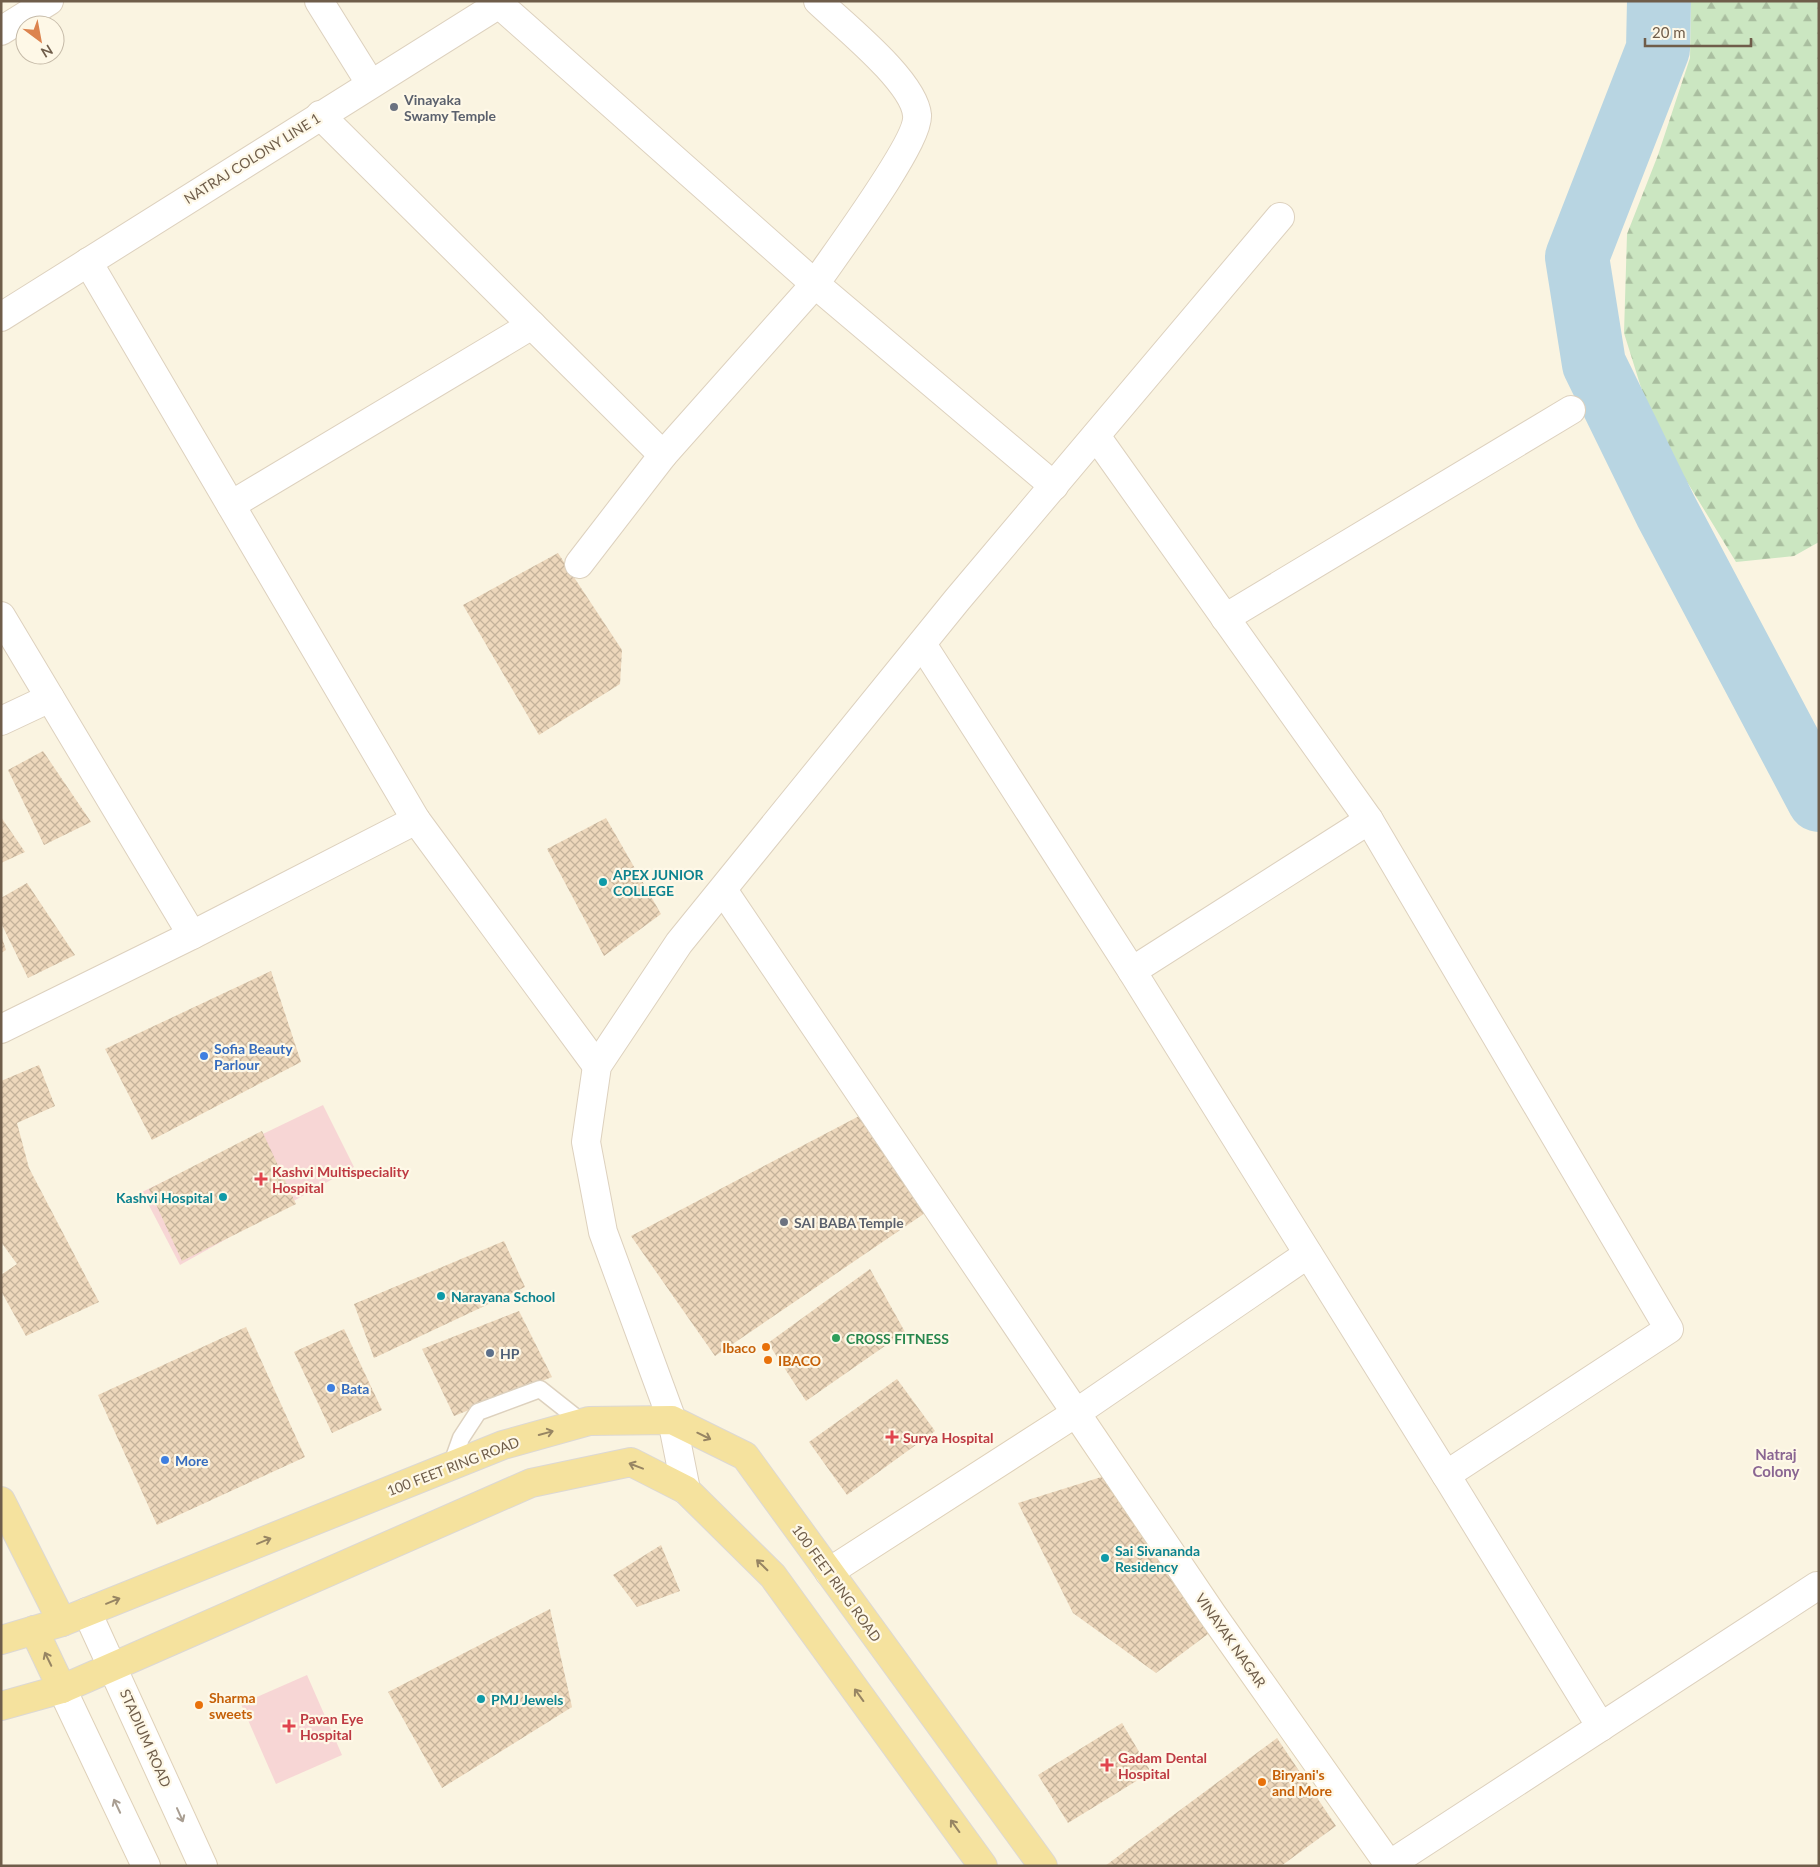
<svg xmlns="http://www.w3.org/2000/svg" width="1820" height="1867" font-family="Lato,sans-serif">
<defs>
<pattern id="forest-firs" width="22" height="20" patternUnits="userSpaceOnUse" patternTransform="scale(1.25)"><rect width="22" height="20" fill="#cbe6c1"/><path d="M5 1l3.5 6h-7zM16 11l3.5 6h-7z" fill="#a9be9f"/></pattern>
<pattern id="building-cross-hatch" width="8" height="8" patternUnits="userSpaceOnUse" patternTransform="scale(1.25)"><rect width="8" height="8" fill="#edd7bb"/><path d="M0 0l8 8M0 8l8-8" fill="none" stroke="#c4b29a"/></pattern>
</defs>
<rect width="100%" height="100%" fill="#faf4e1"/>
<!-- medical -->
<g fill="#f7d6d5">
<polygon points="323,1105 354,1167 180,1265 142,1192"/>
<polygon points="307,1675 342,1755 276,1784 241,1704"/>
</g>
<!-- forest -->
<polygon fill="url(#forest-firs)" points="1691,1 1819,1 1819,542 1794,556 1736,562 1653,426 1624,333 1627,234 1658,155 1690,58"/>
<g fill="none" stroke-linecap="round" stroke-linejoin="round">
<!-- river -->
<polyline stroke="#b8d5e2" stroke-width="64" points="1659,1 1658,49 1577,257 1594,364 1666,511 1819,800"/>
</g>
<!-- building -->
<g fill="url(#building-cross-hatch)">
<polygon points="558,553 622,650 620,684 539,735 463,605"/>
<polygon points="43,751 91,822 44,845 8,770"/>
<polygon points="1,817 25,852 1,863"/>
<polygon points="606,818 661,914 604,956 547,849"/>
<polygon points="27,883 75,955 28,978 1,923 1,898"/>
<polygon points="1,935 6,950 1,953"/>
<polygon points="271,971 301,1062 152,1140 105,1049"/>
<polygon points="39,1065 55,1106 17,1123 29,1168 99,1302 26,1336 1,1291 1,1275 17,1264 1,1242 1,1081"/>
<polygon points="863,1114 931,1209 715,1356 631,1236"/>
<polygon points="262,1131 296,1204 182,1261 149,1189"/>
<polygon points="504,1241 525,1287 374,1358 354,1304"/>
<polygon points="870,1269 905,1332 806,1401 768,1343"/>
<polygon points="519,1311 552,1377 454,1416 422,1349"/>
<polygon points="246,1327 305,1457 157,1525 98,1395"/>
<polygon points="344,1329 382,1410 332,1433 294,1352"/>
<polygon points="897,1379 935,1431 847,1495 809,1442"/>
<polygon points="1111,1474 1212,1631 1156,1673 1073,1613 1018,1503"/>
<polygon points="661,1545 680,1591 637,1607 613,1575"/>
<polygon points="550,1609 572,1707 442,1788 388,1692"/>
<polygon points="1122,1723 1151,1772 1068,1823 1038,1775"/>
<polygon points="1277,1738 1336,1826 1281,1866 1105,1866"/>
</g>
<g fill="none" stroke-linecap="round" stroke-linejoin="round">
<defs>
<polyline id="lane" points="451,1466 461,1438 478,1412 540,1389 583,1423"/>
<g id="street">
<polyline points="319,1 370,83"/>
<path d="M818 1C843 25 914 81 917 115 920 141 834 256 815 284L1054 486"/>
<polyline points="1,31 49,1"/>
<polyline points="320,115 663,455 815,284 499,4"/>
<polyline points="88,262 416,820 597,1066"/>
<polyline points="1,317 504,1"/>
<polyline points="231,505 532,325"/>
<polyline points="579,564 663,455"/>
<polyline points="1,616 192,935"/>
<polyline points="1225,618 1571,410"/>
<polyline points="922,644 1132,971 1446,1475 1669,1329 1369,820 1096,436"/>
<polyline points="1,721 50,698"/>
<polyline points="723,890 1076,1413 1308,1254"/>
<polyline points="1132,971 1369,820"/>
<polyline points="1,1029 192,935 416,820"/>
<polyline points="1446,1475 1601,1727"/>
<polyline points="686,1490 672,1420 603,1232 586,1142 597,1066 679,943 957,600 1280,217"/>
<polyline points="1389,1865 1817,1586"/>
</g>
<g id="secondary">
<polyline points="829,1572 1076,1413 1212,1614 1390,1866"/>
<polyline points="87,1612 203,1866"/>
<polyline points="62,1689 146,1866"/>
</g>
<g id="primary">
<polyline points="1,1501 62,1622"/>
<polyline points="34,1630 62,1689"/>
<polyline points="1,1640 62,1622 503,1445 589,1421 672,1420 745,1456 1043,1866"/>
<polyline points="1,1706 62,1689 531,1483 631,1462 686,1490 773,1576 983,1866"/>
</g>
</defs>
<!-- lane casing -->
<use href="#lane" stroke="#ddd1be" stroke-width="19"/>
<!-- street casing -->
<use href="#street" stroke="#ddd1be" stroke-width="30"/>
<!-- secondary casing -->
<use href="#secondary" stroke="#dfd1b9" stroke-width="30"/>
<!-- primary casing -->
<use href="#primary" stroke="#dcd8d4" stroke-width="30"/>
<!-- lane -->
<use href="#lane" stroke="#fff" stroke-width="16"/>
<!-- street -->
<use href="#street" stroke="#fff" stroke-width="28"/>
<!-- secondary -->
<use href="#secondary" stroke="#fff" stroke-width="28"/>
<!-- primary -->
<use href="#primary" stroke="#f5e29e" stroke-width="28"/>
</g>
<!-- one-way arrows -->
<defs><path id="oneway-shaft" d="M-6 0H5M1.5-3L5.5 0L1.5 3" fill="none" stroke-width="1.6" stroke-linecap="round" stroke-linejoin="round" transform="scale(1.25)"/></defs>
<g stroke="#978563">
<use href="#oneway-shaft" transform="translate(546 1433) rotate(-15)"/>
<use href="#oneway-shaft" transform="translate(704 1436) rotate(26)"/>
<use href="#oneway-shaft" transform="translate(636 1466) rotate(-159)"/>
<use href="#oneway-shaft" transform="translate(264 1541) rotate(-22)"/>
<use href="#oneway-shaft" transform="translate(762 1565) rotate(-136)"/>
<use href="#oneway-shaft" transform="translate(113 1601) rotate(-22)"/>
<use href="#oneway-shaft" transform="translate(48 1659) rotate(-116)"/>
<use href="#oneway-shaft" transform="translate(859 1695) rotate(-126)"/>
<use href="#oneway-shaft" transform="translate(955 1826) rotate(-126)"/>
</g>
<g stroke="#a99e92">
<use href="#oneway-shaft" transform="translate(117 1806) rotate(-115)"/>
<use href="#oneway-shaft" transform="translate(180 1815) rotate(66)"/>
</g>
<!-- markers -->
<g fill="#6b7280" stroke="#fef8e7" stroke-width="2">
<circle cx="394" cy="107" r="5"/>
<circle cx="784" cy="1222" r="5"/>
</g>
<g fill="#0f9aa8" stroke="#fef8e7" stroke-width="2">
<circle cx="603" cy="882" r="5"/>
<circle cx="223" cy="1197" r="5"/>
<circle cx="441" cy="1296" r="5"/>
<circle cx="1105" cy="1558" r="5"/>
<circle cx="481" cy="1699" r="5"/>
</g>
<g fill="#3f7fe0" stroke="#fef8e7" stroke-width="2">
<circle cx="204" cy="1056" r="5"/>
<circle cx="331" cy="1388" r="5"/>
<circle cx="165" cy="1460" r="5"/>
</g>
<g fill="#e0444e" stroke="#fef8e7" stroke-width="2">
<path d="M258.5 1171.5h5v5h5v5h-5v5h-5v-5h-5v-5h5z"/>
<path d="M889.5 1429.5h5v5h5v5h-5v5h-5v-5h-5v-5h5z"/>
<path d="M286.5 1718.5h5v5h5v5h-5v5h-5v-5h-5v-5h5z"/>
<path d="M1104.5 1757.5h5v5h5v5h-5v5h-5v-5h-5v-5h5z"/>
</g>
<circle fill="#2e9e5b" stroke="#fef8e7" stroke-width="2" cx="836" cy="1338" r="5"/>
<g fill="#e8710a" stroke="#fef8e7" stroke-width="2">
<circle cx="766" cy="1347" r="5"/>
<circle cx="768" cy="1360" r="5"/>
<circle cx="199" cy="1705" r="5"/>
<circle cx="1262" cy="1782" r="5"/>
</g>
<circle fill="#5c6f8a" stroke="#fef8e7" stroke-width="2" cx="490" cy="1353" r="5"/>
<g text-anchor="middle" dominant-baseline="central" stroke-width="4.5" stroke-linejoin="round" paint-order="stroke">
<!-- worship labels -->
<g font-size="14" font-weight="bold" fill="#5b616d" stroke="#fef8e7" text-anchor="start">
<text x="404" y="99">Vinayaka<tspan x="404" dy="16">Swamy Temple</tspan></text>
<text x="794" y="1222">SAI BABA Temple</text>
</g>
<!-- street labels -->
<g font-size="14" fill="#6f5d4a" stroke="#fef8e7">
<text transform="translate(252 158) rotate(-32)">NATRAJ COLONY LINE 1</text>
<text transform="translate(453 1466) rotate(-21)">100 FEET RING ROAD</text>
<text transform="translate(837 1583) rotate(54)">100 FEET RING ROAD</text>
<text transform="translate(1231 1640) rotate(55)">VINAYAK NAGAR</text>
<text transform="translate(146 1738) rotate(66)">STADIUM ROAD</text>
</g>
<!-- culture labels -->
<g font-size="14" font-weight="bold" fill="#0d838f" stroke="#fef8e7" text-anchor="start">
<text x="613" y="874">APEX JUNIOR<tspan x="613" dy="16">COLLEGE</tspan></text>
<text x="213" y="1197" text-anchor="end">Kashvi Hospital</text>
<text x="451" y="1296">Narayana School</text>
<text x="1115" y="1550">Sai Sivananda<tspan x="1115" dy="16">Residency</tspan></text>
<text x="491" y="1699">PMJ Jewels</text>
</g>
<!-- shop labels -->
<g font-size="14" font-weight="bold" fill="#366cbe" stroke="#fef8e7" text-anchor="start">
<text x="214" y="1048">Sofia Beauty<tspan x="214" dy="16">Parlour</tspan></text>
<text x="341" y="1388">Bata</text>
<text x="175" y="1460">More</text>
</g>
<!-- health labels -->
<g font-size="14" font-weight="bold" fill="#be3a42" stroke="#fef8e7" text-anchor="start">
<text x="272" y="1171">Kashvi Multispeciality<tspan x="272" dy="16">Hospital</tspan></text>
<text x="903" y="1437">Surya Hospital</text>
<text x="300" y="1718">Pavan Eye<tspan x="300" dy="16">Hospital</tspan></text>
<text x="1118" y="1757">Gadam Dental<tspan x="1118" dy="16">Hospital</tspan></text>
</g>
<!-- leisure labels -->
<g font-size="14" font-weight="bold" fill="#27864d" stroke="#fef8e7" text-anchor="start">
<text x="846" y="1338">CROSS FITNESS</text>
</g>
<!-- food labels -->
<g font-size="14" font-weight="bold" fill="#c56008" stroke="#fef8e7" text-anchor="start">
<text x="756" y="1347" text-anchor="end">Ibaco</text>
<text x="778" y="1360">IBACO</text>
<text x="209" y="1697">Sharma<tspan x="209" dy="16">sweets</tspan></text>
<text x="1272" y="1774">Biryani's<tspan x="1272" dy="16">and More</tspan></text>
</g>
<!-- service labels -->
<g font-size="14" font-weight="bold" fill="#4e5e75" stroke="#fef8e7" text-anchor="start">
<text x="500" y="1353">HP</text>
</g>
<!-- neighbourhood labels -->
<g font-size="15" font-weight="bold" fill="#8a6692" stroke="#fef8e7">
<text x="1776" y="1454">Natraj<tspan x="1776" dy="17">Colony</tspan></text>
</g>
</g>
<!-- border -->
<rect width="1820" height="1867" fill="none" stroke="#6f5d4a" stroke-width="5"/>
<!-- north arrow -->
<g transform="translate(40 40) rotate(148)"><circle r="24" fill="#fef8e7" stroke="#c5baa8"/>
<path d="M0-4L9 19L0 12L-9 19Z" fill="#dc834e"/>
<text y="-8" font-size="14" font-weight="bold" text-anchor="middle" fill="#6f5d4a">N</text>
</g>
<!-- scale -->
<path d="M1645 38v8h106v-8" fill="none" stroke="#6f5d4a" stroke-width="2.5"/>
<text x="1652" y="38" font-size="15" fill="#6f5d4a" stroke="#fef8e7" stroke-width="4" paint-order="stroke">20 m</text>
</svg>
